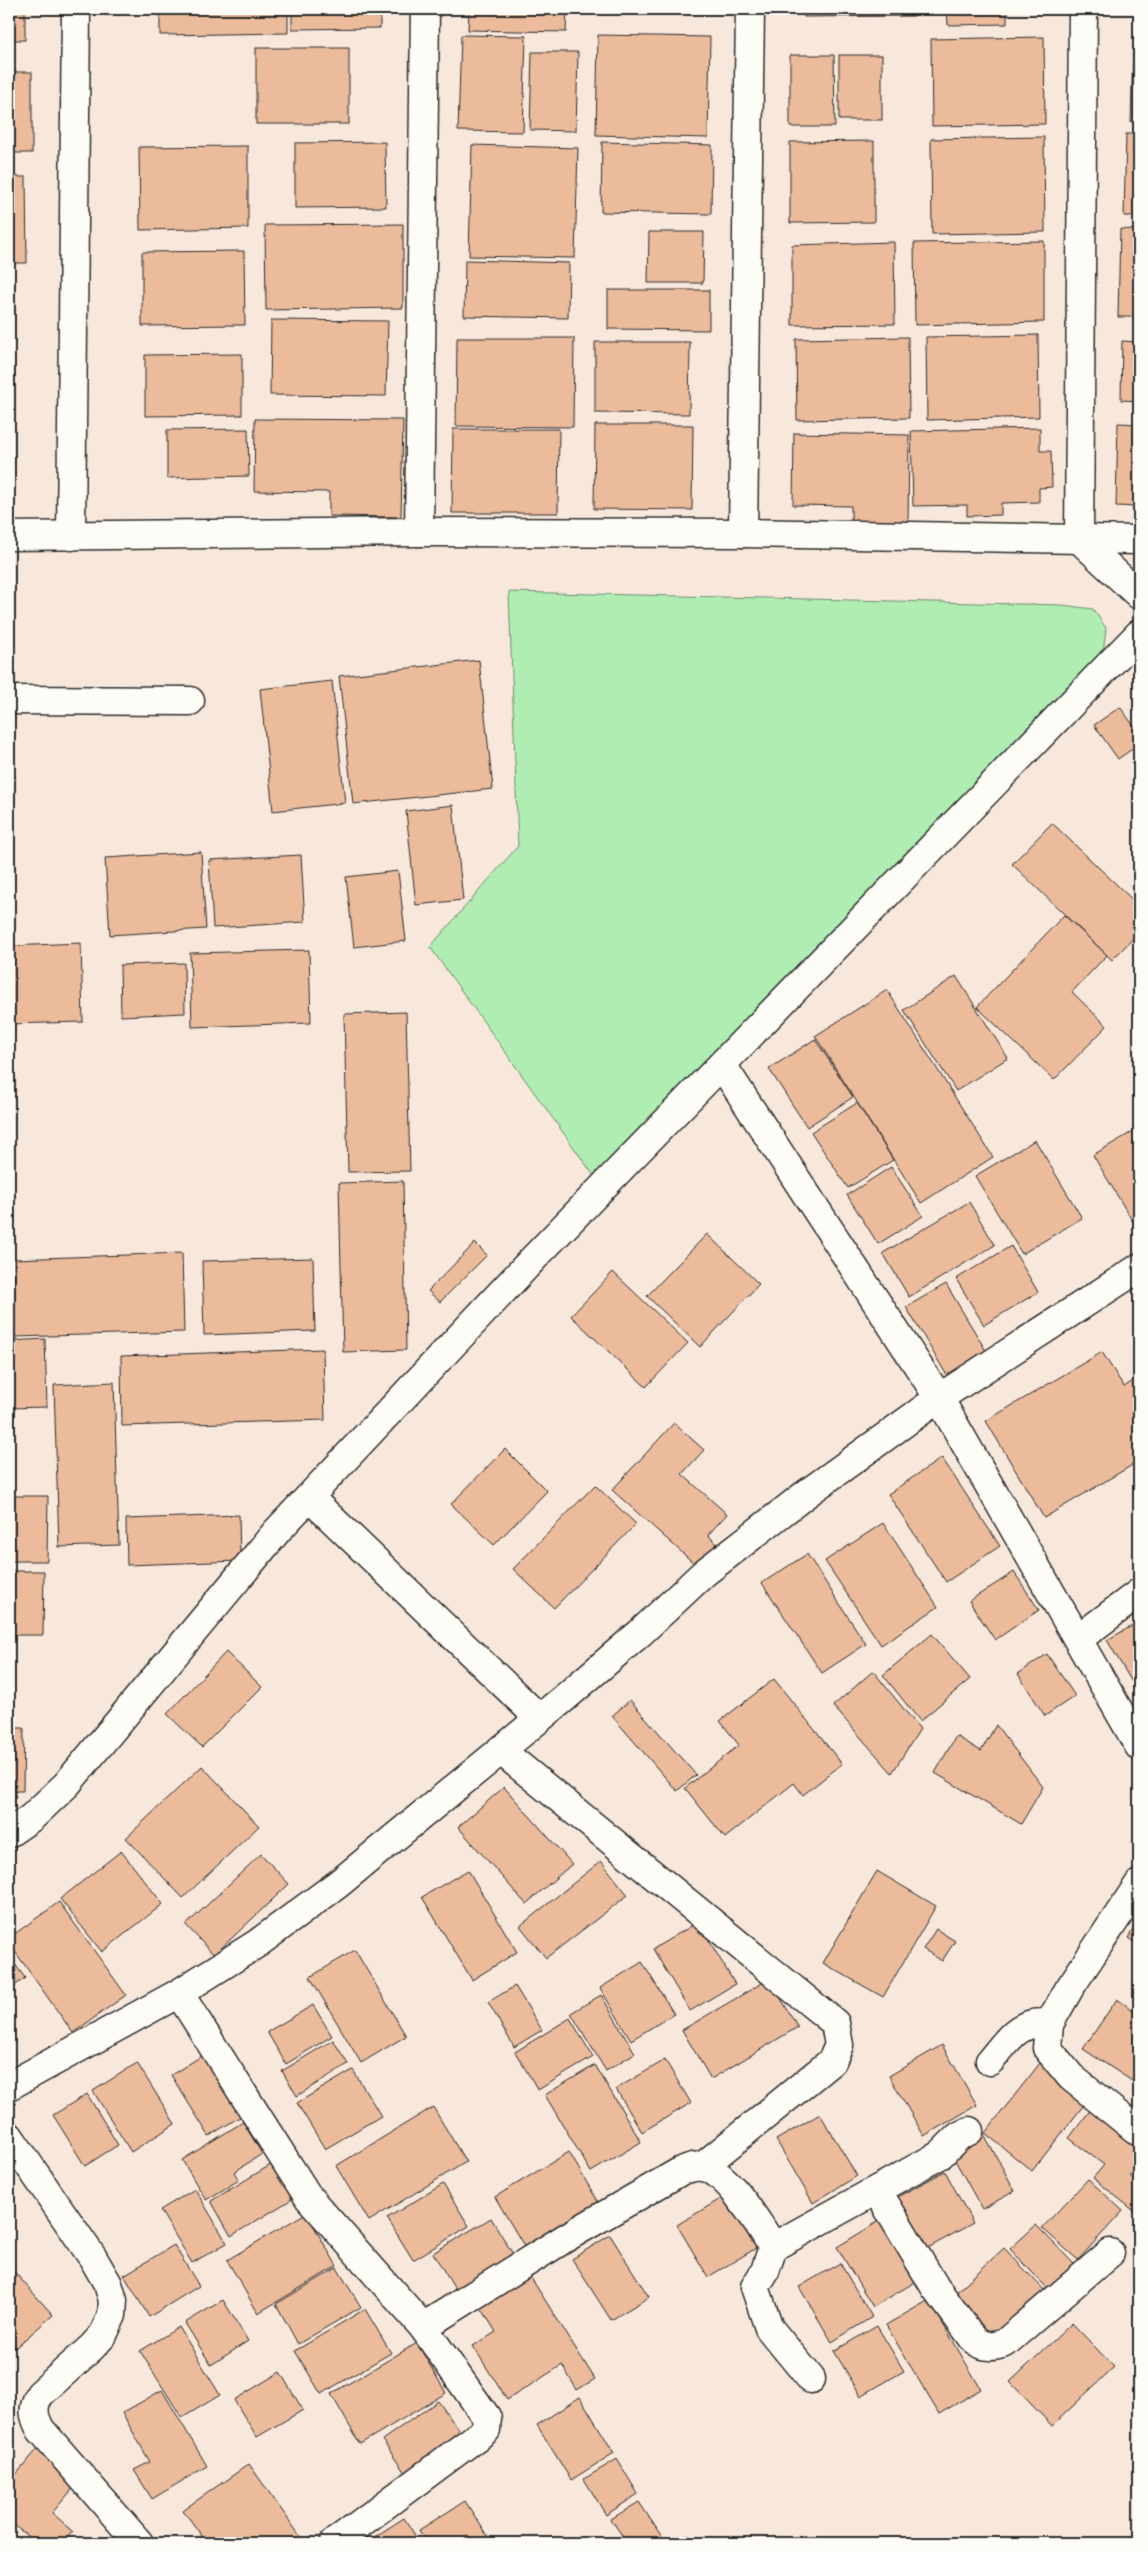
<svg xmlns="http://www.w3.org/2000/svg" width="1148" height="2552" font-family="'Gochi Hand',sans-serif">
<rect width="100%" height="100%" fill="#f8e8dc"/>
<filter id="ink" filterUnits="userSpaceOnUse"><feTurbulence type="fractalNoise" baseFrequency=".02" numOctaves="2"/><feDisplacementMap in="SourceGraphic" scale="10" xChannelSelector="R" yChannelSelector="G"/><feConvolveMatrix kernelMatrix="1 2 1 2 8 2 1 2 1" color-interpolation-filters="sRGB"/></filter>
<g filter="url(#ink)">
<!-- green -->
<polygon fill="#b0edb3" stroke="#6e8c6f" points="509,592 1062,605 1093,609 1106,628 1103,654 597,1180 430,947 518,846"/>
<!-- building -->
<g fill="#ebbb9c" stroke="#2b2b2b">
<rect x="9" y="9" width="16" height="31"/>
<polygon points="160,9 288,9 288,33 160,35"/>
<polygon points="292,9 380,9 380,28 292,29"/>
<polygon points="469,9 567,9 566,32 468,30"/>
<polygon points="804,9 914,9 914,16 804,17"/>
<polygon points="947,9 1007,9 1007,24 948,25"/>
<polygon points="461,35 526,36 523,132 458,131"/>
<polygon points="598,35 710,37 708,138 596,135"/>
<polygon points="1044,37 1045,124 932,126 931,39"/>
<rect x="256" y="48" width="93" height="76"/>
<polygon points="1133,51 1139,51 1139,122 1131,122"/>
<polygon points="532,52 578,52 576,131 530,130"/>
<polygon points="790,55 834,55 835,127 790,127"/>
<rect x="839" y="55" width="43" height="65"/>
<rect x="9" y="72" width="23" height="81"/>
<polygon points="1126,134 1139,134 1139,216 1124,216"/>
<polygon points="1044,137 1045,232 932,234 931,139"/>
<polygon points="874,141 874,222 790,223 790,142"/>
<polygon points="385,142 386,207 295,208 295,143"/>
<polygon points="602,142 712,145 711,214 601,212"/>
<polygon points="472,145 578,148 575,258 469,256"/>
<polygon points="248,146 248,228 140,230 139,147"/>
<polygon points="9,177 26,177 27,263 9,263"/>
<polygon points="403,224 403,308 266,310 265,225"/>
<polygon points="1120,229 1139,230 1139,317 1118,317"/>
<polygon points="649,232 704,232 703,283 648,283"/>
<polygon points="1044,241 1044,322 915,325 914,243"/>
<polygon points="894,242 895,324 792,325 792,245"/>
<polygon points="244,251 245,325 142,326 142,252"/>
<polygon points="465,260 569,263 568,318 464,316"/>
<polygon points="608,290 709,290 709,330 608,329"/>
<polygon points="271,320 388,321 386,396 270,395"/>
<polygon points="1038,335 1039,417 927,420 926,337"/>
<polygon points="908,337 909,418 797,420 796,339"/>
<polygon points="457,338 574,338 573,427 456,426"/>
<polygon points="1122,341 1139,342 1139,401 1121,400"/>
<polygon points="595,342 690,342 689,414 595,413"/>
<polygon points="242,354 242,415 145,416 145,355"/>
<polygon points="255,419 403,420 401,517 329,516 329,492 254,491"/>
<polygon points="1118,423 1139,424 1139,507 1116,506"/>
<polygon points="595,425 693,425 692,510 594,509"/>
<polygon points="1040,428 1040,451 1051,451 1052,487 1039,488 1039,502 1001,503 1001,515 967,516 967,505 913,506 911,431"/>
<polygon points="248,429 249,476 167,478 167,430"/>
<polygon points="453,429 559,429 558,513 452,513"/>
<polygon points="794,433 909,435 908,527 851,526 851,506 793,505"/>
<polygon points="479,660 493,789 353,804 339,676"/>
<polygon points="332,681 345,803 273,811 260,689"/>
<polygon points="1120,707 1139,733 1139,744 1118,759 1094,725"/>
<polygon points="453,805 463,900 416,905 406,811"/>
<polygon points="1052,823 1139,906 1139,932 1112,960 1012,864"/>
<polygon points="201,852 206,929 110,935 105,858"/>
<polygon points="301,855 305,922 213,928 209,860"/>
<polygon points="398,871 406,941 354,947 346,877"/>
<polygon points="1064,915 1107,955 1072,992 1107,1026 1054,1080 977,1007"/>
<polygon points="81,943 83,1022 9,1024 9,946"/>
<polygon points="309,950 311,1023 192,1027 190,953"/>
<polygon points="184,963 185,1013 121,1016 120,965"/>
<polygon points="956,976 1008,1058 956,1091 904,1010"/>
<polygon points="887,990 993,1157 921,1203 815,1036"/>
<polygon points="406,1012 410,1171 348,1172 344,1014"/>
<polygon points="815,1039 853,1097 807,1127 769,1069"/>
<polygon points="857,1103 893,1160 848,1188 811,1132"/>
<polygon points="1139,1128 1139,1232 1093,1155"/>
<polygon points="1035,1140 1082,1218 1022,1254 975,1176"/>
<polygon points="891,1167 923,1216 878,1244 847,1195"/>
<polygon points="403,1181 406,1350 343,1352 339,1183"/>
<polygon points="969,1202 995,1245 909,1297 883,1253"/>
<polygon points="707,1234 759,1284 700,1347 647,1296"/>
<polygon points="475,1243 487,1255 440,1302 428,1291"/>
<polygon points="1011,1246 1038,1292 984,1325 956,1279"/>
<polygon points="182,1253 184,1332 15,1337 14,1259"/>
<polygon points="313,1258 315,1331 204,1335 202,1261"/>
<polygon points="613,1272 688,1343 646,1387 571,1316"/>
<polygon points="946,1284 988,1354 948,1377 906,1307"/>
<polygon points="45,1339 47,1407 9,1408 9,1341"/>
<polygon points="323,1349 325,1420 122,1426 121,1356"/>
<polygon points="1102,1352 1124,1387 1139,1377 1139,1461 1044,1518 986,1421"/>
<polygon points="114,1382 119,1545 59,1547 54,1385"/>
<polygon points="674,1423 704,1450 682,1474 727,1514 708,1535 717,1544 697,1566 612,1490"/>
<polygon points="505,1449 547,1491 494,1545 451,1504"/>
<polygon points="942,1458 1000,1546 946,1582 888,1494"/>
<polygon points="595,1485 636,1524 554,1608 513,1569"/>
<polygon points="9,1496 48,1496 47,1561 9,1561"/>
<polygon points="239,1515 240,1561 127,1565 126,1519"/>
<polygon points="883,1523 938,1607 881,1645 825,1561"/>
<polygon points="807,1554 866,1644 822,1673 762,1583"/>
<polygon points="9,1571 44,1571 43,1635 9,1635"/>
<polygon points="1014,1572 1039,1610 995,1640 969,1601"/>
<polygon points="1139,1622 1139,1694 1107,1640"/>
<polygon points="932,1634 970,1679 920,1721 883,1675"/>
<polygon points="226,1652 262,1687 202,1747 167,1714"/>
<polygon points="1047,1654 1075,1696 1045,1716 1018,1674"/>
<polygon points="873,1671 920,1729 892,1773 833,1706"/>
<polygon points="774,1679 842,1764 803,1795 794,1783 725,1838 685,1788 739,1745 720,1721"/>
<polygon points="630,1700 696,1775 677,1791 612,1716"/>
<polygon points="996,1725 1043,1787 1021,1824 935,1773 956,1736 981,1751"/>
<polygon points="9,1728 24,1728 23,1791 9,1791"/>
<polygon points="202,1766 259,1826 183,1898 126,1838"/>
<polygon points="504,1787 572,1864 526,1904 458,1827"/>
<polygon points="121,1851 163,1904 102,1952 60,1899"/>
<polygon points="261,1854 289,1884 214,1955 186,1925"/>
<polygon points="601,1861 628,1895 546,1958 520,1926"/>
<polygon points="468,1870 517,1952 472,1980 422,1897"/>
<polygon points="877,1871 936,1906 883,1997 823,1963"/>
<polygon points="59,1902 126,1995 73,2033 9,1943 9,1938"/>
<polygon points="1139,1919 1139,1945 1128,1938"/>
<polygon points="698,1922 735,1984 690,2011 653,1949"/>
<polygon points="936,1929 955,1941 942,1961 923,1949"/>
<polygon points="355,1950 406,2036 361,2063 310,1977"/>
<polygon points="9,1956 25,1978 9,1990"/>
<polygon points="642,1962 674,2014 631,2040 600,1988"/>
<polygon points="769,1979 798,2027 711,2079 682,2030"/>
<polygon points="515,1986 542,2030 514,2047 488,2002"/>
<polygon points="601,1995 635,2053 606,2071 571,2013"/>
<polygon points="1117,1999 1139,2014 1139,2070 1132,2081 1083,2049"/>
<polygon points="313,2005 332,2036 286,2064 267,2032"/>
<polygon points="570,2018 593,2057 538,2090 515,2052"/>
<polygon points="333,2040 348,2064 297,2096 282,2071"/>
<polygon points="942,2045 977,2105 924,2136 889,2076"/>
<polygon points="208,2052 246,2113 209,2136 171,2075"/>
<polygon points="1044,2058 1091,2096 1032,2171 985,2133"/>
<polygon points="665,2060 691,2103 642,2132 616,2089"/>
<polygon points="137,2063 175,2124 131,2152 93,2091"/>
<polygon points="595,2065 641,2142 591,2172 545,2095"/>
<polygon points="353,2070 381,2116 325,2149 297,2103"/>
<polygon points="87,2094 118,2145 85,2166 53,2115"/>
<polygon points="1095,2104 1139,2139 1139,2165 1130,2176 1139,2184 1138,2214 1093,2178 1104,2165 1069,2138"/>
<polygon points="433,2107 466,2162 369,2221 336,2166"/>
<polygon points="820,2114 857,2176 813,2203 776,2140"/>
<polygon points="243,2122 262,2154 234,2172 239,2180 206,2200 182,2160"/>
<polygon points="984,2134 1015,2191 982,2209 951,2153"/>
<polygon points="569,2152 601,2207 527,2251 495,2197"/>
<polygon points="272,2164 294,2198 231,2236 211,2201"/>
<polygon points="945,2171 973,2223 919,2253 890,2201"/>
<polygon points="1088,2179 1123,2211 1078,2260 1042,2228"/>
<polygon points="443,2184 469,2226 413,2260 387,2218"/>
<polygon points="195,2189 227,2243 192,2263 160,2210"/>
<polygon points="727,2195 758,2247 708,2277 677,2225"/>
<polygon points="306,2213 337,2266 258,2313 227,2260"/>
<polygon points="491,2218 519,2264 461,2299 433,2253"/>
<polygon points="881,2220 917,2281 873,2307 837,2247"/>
<polygon points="1036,2225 1074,2264 1048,2289 1010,2249"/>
<polygon points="610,2235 649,2297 611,2320 572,2259"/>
<polygon points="174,2245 199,2286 149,2317 124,2275"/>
<polygon points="1004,2248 1046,2292 994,2342 951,2297"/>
<polygon points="840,2263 872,2317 832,2342 799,2287"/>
<polygon points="9,2266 53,2315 15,2348 9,2342"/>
<polygon points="337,2268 361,2307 298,2344 276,2304"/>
<polygon points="526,2270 595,2379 577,2390 562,2365 507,2400 473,2346 496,2332 477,2301"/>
<polygon points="223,2300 248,2341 211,2365 185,2323"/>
<polygon points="929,2300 981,2389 939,2414 886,2325"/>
<polygon points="365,2309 391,2353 321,2394 295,2351"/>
<polygon points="1072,2323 1114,2367 1052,2426 1010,2382"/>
<polygon points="877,2326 904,2371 861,2396 834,2351"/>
<polygon points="179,2327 220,2395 182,2418 140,2351"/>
<polygon points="417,2343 446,2393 360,2444 331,2394"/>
<polygon points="280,2372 303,2410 257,2437 234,2400"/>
<polygon points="162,2390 207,2466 152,2499 134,2470 150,2462 122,2413"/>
<polygon points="580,2397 614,2453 571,2480 537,2425"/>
<polygon points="438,2401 461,2433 405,2473 382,2440"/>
<polygon points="40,2446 81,2479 52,2513 73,2531 63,2543 36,2543 9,2521 9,2483"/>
<polygon points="617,2459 638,2494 606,2515 584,2479"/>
<polygon points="249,2464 305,2543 207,2543 183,2510"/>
<polygon points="465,2501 492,2543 427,2543 419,2530"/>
<polygon points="639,2502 666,2543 627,2543 611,2519"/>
<polygon points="404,2518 420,2543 365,2543"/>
<polygon points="690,2535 695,2543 677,2543"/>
</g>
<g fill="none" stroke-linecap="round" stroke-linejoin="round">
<defs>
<g id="minor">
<polyline points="1083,9 1079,539 1139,595"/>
<polyline points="419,532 425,9"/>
<polyline points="743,533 750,9"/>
<polyline points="9,536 419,532 743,533 1139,540"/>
<polyline points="71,536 76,9"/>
<polyline points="9,700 190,701"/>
<polyline points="722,1065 939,1398 1139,1746"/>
<polyline points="309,1497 539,1718"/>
<polyline points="1078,1639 1139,1593"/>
<polyline points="500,1750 835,2023 839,2045 832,2061 702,2167"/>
<polyline points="9,1833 31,1818 67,1784 277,1531 309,1497 532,1260 1139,634"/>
<polyline points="179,1993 309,2198 423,2327 487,2418 486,2430 334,2543"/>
<polyline points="1049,2024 1047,2048 1071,2077 1139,2132"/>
<path d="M990 2061C1008 2040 1019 2019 1049 2024L1069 1989 1139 1884"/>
<polyline points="9,2086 179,1993 258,1943 338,1884 562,1700 640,1633 704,1573 806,1494 939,1398 1139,1268"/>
<path d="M9 2136 93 2258 108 2284 113 2300 112 2315 103 2335 92 2347 40 2394C32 2408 33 2416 41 2430L139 2543"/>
<path d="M877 2190 935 2287 975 2341C986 2348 993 2347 1005 2343L1110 2253"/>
<polyline points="773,2247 765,2271 755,2287 769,2328 811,2379"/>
<path d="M423 2327 567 2237 681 2171C689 2168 696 2165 704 2167 728 2173 761 2227 773 2247L940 2155 959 2136 969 2131"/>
</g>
</defs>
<!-- minor casing -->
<use href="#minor" stroke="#2b2b2b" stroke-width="31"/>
<!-- minor -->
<use href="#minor" stroke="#fdfcf7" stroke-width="28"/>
</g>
</g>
<!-- margin -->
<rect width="1148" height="2552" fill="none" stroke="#fdfcf7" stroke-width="30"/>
<rect x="15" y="15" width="1118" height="2522" fill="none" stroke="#2b2b2b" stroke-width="2" filter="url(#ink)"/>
</svg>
